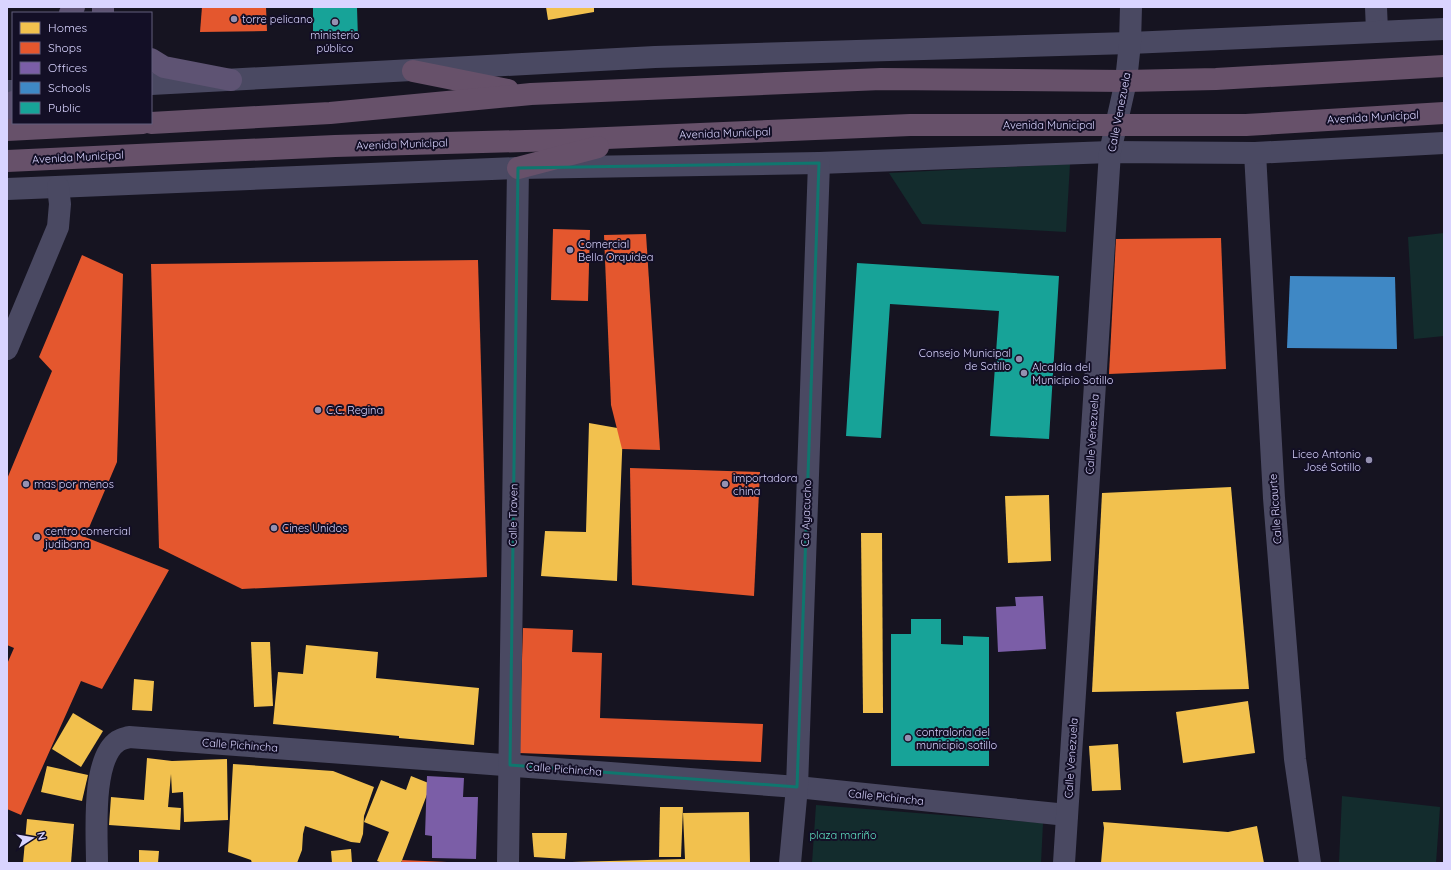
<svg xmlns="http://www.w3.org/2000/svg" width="1451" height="870" font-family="Quicksand,sans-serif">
<rect width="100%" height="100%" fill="#161421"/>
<!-- green -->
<g fill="#132c2d">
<polygon points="1070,164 1066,232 922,224 889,173"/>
<polygon points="1444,233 1444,336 1414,339 1408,237"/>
<polygon points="1342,796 1440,807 1436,863 1339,863"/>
<polygon points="816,805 1043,823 1041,863 812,863"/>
</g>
<!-- homes -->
<g fill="#f2c14e">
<polygon points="546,7 594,7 594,12 548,20"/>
<polygon points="589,423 623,429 617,581 541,576 545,531 586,532"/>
<polygon points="1231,487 1249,689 1092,692 1102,493"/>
<polygon points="1049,495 1051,561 1008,563 1005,496"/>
<polygon points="861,533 882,533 883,713 863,713"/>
<polygon points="251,642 270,642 273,706 254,707"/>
<polygon points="306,645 378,652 376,678 479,688 474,745 399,738 399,736 273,724 278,672 303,674"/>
<polygon points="134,679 154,681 152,711 132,710"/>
<polygon points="1248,701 1255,753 1183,763 1176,712"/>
<polygon points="73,713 103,731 81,767 52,749"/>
<polygon points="1118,744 1121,790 1092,791 1089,746"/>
<polygon points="147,758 172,761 227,759 228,820 184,822 183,792 172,793 171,774 168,807 181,808 180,830 109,825 111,797 144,800"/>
<polygon points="233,764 333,771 374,787 364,816 363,834 360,843 351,842 305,826 303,834 302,850 297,863 252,863 251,860 228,852"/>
<polygon points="47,766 88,775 82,801 41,792"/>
<polygon points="411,776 431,784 401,863 383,863 377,861 389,832 364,822 381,780 406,790"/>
<polygon points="660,807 683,807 681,857 659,857"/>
<polygon points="749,812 750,863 572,863 572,862 685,859 683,813"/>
<polygon points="27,819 74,824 71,863 23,863"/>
<polygon points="1103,822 1228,832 1257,826 1264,863 1101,863 1104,828"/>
<polygon points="532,833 567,833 565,859 534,857"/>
<polygon points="351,849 352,863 332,863 331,851"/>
<polygon points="139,850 159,851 158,863 139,863"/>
</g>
<!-- shops -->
<g fill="#e4572e">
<polygon points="202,7 266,7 267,31 200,32"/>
<polygon points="553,229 590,230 588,301 551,300"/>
<polygon points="646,234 660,450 622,449 611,405 604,235"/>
<polygon points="1221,238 1226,369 1109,374 1116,239"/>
<polygon points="82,255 123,274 117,462 85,537 169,570 102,689 81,681 21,815 7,809 7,664 14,648 7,645 7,479 52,371 39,357"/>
<polygon points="478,260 487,577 242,589 159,548 151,264"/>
<polygon points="630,468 760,472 754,596 632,585"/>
<polygon points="523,628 573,630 572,652 602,653 600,718 763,724 761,762 519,753"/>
<polygon points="402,860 447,862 447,863 402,863"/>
</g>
<!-- offices -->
<g fill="#7b5ea7">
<polygon points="1043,596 1046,649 998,652 996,607 1016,606 1015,597"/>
<polygon points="427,776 464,778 463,797 478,797 476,859 432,858 432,836 425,835"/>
</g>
<!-- schools -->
<polygon fill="#3f88c5" points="1290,276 1395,277 1397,349 1287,348"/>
<!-- public -->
<g fill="#17a398">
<polygon points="313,7 357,7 358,40 313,37"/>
<polygon points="857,263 1059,276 1049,439 990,436 999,311 890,304 881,438 846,436"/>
<polygon points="911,619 941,619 941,644 963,645 963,636 989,637 989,766 891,766 891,634 911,634"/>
</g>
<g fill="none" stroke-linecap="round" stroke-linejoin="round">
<!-- minor -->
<g stroke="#4a4962" stroke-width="22">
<polyline points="1376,7 1377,31"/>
<polyline points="151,84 655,57 1130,43 1444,29"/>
<polyline points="7,91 13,91"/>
<polyline points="1255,153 1274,498 1295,759 1310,863"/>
<polyline points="7,189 518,168 819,163 1110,152 1255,153 1444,143"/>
<polyline points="7,349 58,227 60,204 58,187"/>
<path d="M97 863C97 834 91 759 118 741 121 739 126 738 129 737L797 787 1067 815"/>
<polyline points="508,863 518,168"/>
<polyline points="790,863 797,787 819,163"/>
<polyline points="1064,863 1110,152 1126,81 1130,43 1131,7"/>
</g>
<!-- major -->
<g stroke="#5e5373" stroke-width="22">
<polyline points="103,7 103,13"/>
<polyline points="70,13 74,7"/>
<polyline points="151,59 164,67 231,80"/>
<polyline points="7,111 13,102"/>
</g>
<!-- highway -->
<g stroke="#67516a" stroke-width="22">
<polyline points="413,71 508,90"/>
<polyline points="151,123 330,113 531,94 881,79 1126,81 1216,79 1444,66"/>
<polyline points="7,130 143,123"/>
<polyline points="7,161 335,146 560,140 910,125 1246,125 1444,113"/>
<polyline points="518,168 598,147"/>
</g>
</g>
<!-- marked area -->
<path fill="none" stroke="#0f766e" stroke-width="3" stroke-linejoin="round" d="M819 163 797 787 510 765 518 168Z"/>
<!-- markers -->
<g fill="#9591b1" stroke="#130f26" stroke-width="1.5">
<circle cx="234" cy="19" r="4"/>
<circle cx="335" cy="22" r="4"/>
<circle cx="570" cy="250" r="4"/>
<circle cx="1019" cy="359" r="4"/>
<circle cx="1024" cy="373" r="4"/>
<circle cx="318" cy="410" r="4"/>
<circle cx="1369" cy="460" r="4"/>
<circle cx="26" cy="484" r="4"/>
<circle cx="725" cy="484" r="4"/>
<circle cx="274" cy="528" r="4"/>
<circle cx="37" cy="537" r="4"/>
<circle cx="908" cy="738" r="4"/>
</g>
<g text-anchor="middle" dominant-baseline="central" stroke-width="4" stroke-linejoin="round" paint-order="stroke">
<!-- poi labels -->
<g font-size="11" fill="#d9d4ff" stroke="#130f26" text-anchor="start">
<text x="242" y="19">torre pelicano</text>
<text x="335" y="35" text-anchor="middle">ministerio<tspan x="335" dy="13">público</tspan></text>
<text x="578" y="244">Comercial<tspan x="578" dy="13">Bella Orquidea</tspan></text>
<text x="1011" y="353" text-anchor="end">Consejo Municipal<tspan x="1011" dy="13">de Sotillo</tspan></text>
<text x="1032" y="367">Alcaldía del<tspan x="1032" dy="13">Municipio Sotillo</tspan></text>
<text x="326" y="410">C.C. Regina</text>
<text x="1361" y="454" text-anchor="end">Liceo Antonio<tspan x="1361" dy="13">José Sotillo</tspan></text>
<text x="733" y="478">importadora<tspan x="733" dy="13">china</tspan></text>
<text x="34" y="484">mas por menos</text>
<text x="282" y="528">Cines Unidos</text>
<text x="45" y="531">centro comercial<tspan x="45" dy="13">judibana</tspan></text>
<text x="916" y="732">contraloría del<tspan x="916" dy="13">municipio sotillo</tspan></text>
</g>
<!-- street labels -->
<g font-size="11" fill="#d9d4ff" stroke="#130f26">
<text transform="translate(1119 112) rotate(-79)">Calle Venezuela</text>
<text transform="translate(1373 117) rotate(-3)">Avenida Municipal</text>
<text x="1049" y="125">Avenida Municipal</text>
<text transform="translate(725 133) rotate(-2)">Avenida Municipal</text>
<text transform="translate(402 144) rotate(-2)">Avenida Municipal</text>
<text transform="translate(78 157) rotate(-3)">Avenida Municipal</text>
<text transform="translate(1092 434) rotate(-86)">Calle Venezuela</text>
<text transform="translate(1275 509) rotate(-94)">Calle Ricaurte</text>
<text transform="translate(806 513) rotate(-88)">Ca Ayacucho</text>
<text transform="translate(513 515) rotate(-89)">Calle Traven</text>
<text transform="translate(240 745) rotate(4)">Calle Pichincha</text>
<text transform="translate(1071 758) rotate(-86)">Calle Venezuela</text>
<text transform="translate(564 769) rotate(4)">Calle Pichincha</text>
<text transform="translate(886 797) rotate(6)">Calle Pichincha</text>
</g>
<!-- park labels -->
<g font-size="11" fill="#5fe0c0" stroke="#130f26">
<text x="843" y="835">plaza mariño</text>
</g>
</g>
<!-- border -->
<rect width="1451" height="870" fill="none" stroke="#d9d4ff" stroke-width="16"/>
<!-- legend -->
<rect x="12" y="12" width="140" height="112" fill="#130f26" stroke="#625e7d"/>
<rect x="20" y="22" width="20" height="12" fill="#f2c14e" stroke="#625e7d"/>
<text x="48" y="32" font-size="12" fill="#d9d4ff">Homes</text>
<rect x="20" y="42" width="20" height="12" fill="#e4572e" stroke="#625e7d"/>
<text x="48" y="52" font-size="12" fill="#d9d4ff">Shops</text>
<rect x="20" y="62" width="20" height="12" fill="#7b5ea7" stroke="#625e7d"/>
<text x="48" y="72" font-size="12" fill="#d9d4ff">Offices</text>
<rect x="20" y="82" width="20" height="12" fill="#3f88c5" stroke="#625e7d"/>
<text x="48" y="92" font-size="12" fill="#d9d4ff">Schools</text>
<rect x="20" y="102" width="20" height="12" fill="#17a398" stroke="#625e7d"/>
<text x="48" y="112" font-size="12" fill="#d9d4ff">Public</text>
<!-- north arrow -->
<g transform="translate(32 838) rotate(78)" stroke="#130f26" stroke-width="3" paint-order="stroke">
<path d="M0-3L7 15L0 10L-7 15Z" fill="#d9d4ff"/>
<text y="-6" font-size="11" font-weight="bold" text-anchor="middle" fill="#d9d4ff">N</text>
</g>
</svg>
